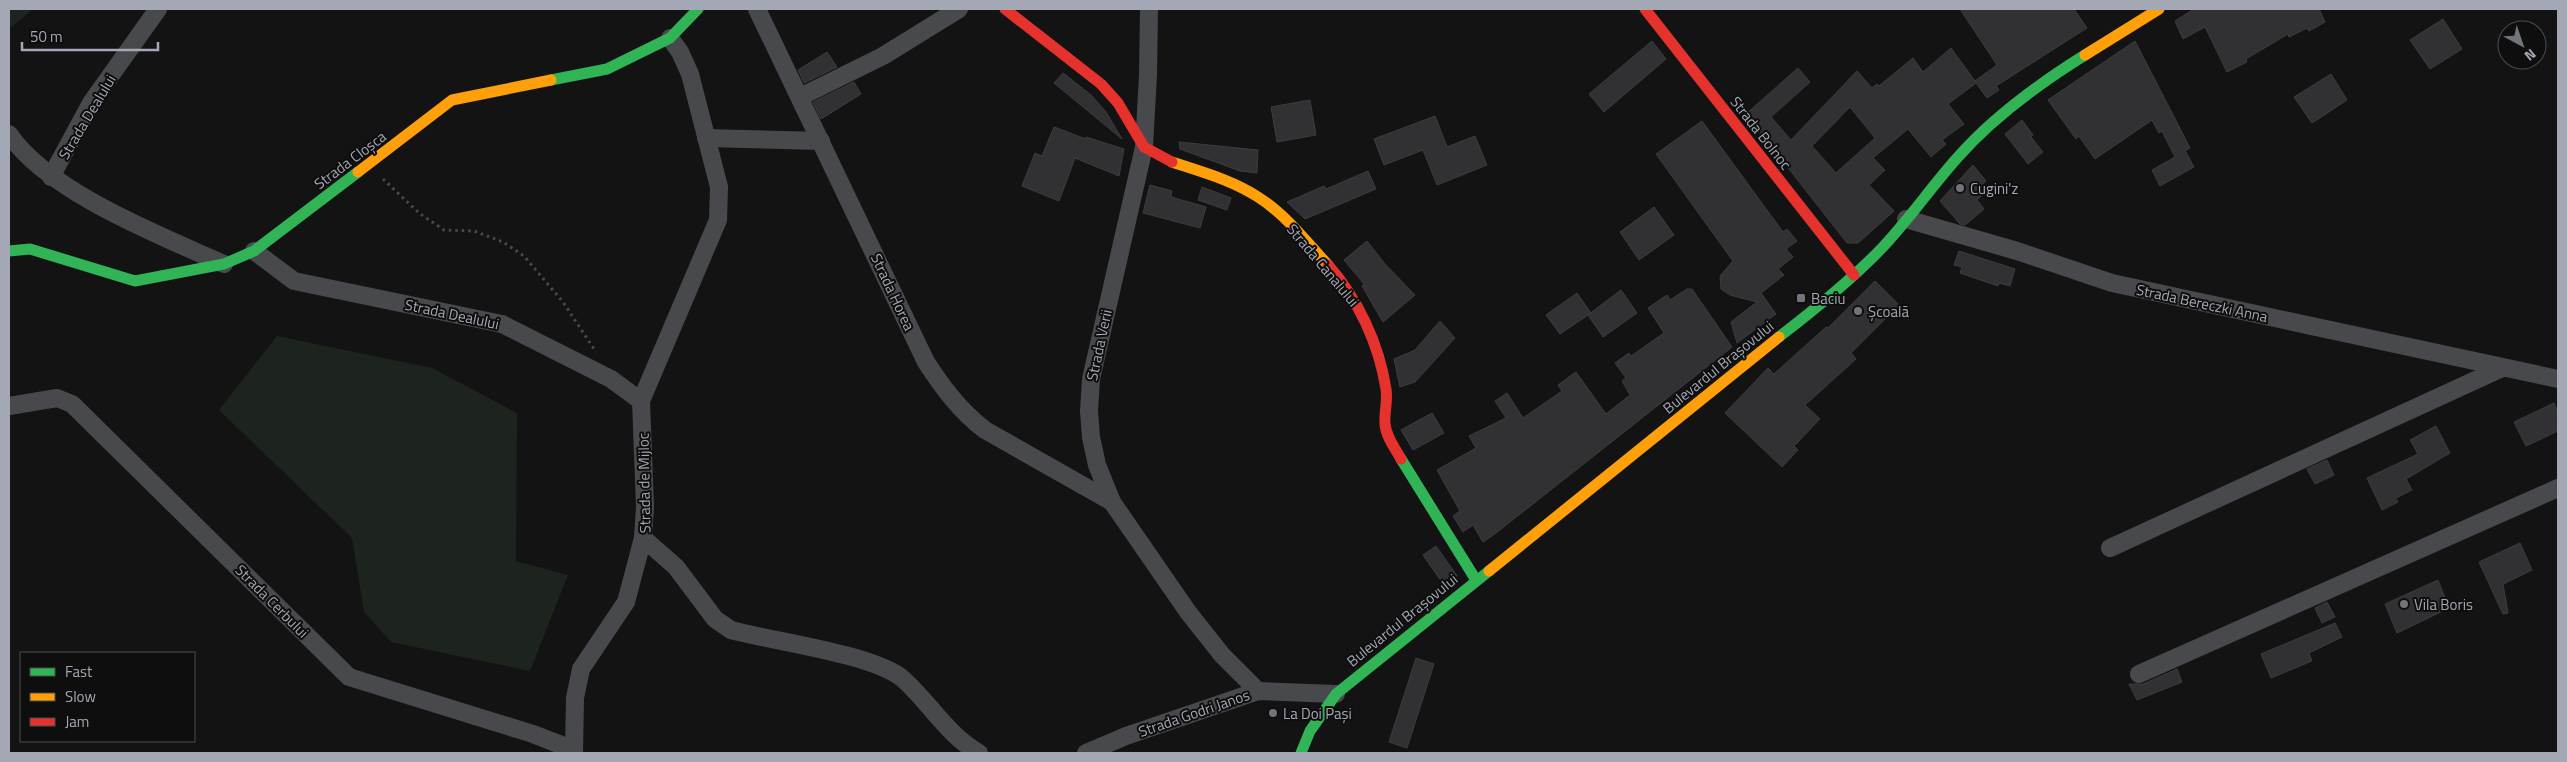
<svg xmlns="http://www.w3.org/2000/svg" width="2567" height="762" font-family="'Titillium Web',sans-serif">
<rect width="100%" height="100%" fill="#131314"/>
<!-- green -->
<g fill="#1d241e">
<polygon points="9,9 33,9 9,29"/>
<polygon points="277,336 432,368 517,413 516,561 568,575 530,671 391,642 364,612 352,538 219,410"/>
</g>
<!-- building -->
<g fill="#313133" stroke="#3c3d40" fill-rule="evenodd">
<path d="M1960 9H2074L2087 28 1996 86 1999 90 1987 98 1976 83 1948 104 1964 124 1942 140 1946 144 1931 157 1908 129 1873 158 1885 170 1869 185 1894 211 1858 243H1847L1746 114 1798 68 1810 82 1771 117 1791 140 1857 71 1872 88 1877 84 1879 86 1913 58 1923 72 1951 48 1975 81 1997 65ZM1850 107 1875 138 1836 173 1812 146Z"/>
<polygon points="2194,9 2319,9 2325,22 2309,31 2307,28 2289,37 2288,34 2246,59 2247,62 2227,72 2205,27 2183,39 2175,21"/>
<polygon points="2443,19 2462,49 2430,69 2410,40"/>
<polygon points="1652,41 1666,59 1604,112 1589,94"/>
<polygon points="2135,41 2190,148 2185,151 2194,167 2160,186 2152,170 2175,157 2162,131 2159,133 2152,120 2095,159 2079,136 2076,139 2048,100"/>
<polygon points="827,52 837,67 804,83 798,70"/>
<polygon points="1063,73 1091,95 1106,112 1122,139 1054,83"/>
<polygon points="2331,74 2347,100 2312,123 2294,97"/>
<polygon points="854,82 861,94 821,119 813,102"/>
<polygon points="1310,100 1316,135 1277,142 1271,107"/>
<polygon points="1435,116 1447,147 1475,136 1487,165 1437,185 1423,150 1384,165 1374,139"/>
<polygon points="2022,120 2033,135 2031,137 2043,152 2028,164 2005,134"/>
<polygon points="1702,121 1783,232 1787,229 1797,241 1786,249 1793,257 1778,269 1784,275 1761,293 1776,314 1737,343 1731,322 1757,302 1730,295 1721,289 1720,276 1733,261 1656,154"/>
<polygon points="1054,127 1086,139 1086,137 1124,149 1119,176 1075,158 1059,201 1022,186 1035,153 1042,156"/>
<polygon points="1179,142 1258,150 1257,173 1240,171 1180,149"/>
<polygon points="1973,165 1986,181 1977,189 1982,195 1977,200 1984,209 1965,225 1960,224 1940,201"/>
<polygon points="1368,171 1376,189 1305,219 1287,202 1324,186 1326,189"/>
<polygon points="1150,185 1172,191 1171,197 1206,207 1200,228 1143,213"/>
<polygon points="1202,187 1231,198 1227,210 1198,200"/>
<polygon points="1654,207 1674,235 1639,260 1620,232"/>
<polygon points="1367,241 1385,264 1415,295 1383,322 1362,286 1364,284 1344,260"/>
<polygon points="1959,251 2015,269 2010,286 1999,283 1998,286 1960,273 1962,267 1954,265"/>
<polygon points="1875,281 1899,305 1851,353 1856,359 1805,405 1820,419 1794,446 1798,450 1782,467 1725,413 1768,368 1774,374 1826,327 1828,328"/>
<polygon points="1687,289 1692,289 1732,347 1496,533 1483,542 1473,525 1463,532 1453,516 1460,511 1437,470 1476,448 1469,436 1506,418 1495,401 1507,393 1523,418 1562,391 1558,385 1576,372 1606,414 1630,395 1622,381 1626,378 1615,363 1629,353 1631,356 1664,333 1648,308 1667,295 1670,300"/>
<polygon points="1621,290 1637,313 1603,337 1588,315"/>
<polygon points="1577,293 1591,313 1560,334 1546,315"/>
<polygon points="1440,321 1455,338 1415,382 1400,387 1394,359 1415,350"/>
<polygon points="2554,403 2558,412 2558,431 2526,446 2514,422"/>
<polygon points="1432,413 1444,433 1413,450 1401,430"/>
<polygon points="2436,426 2450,453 2406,479 2412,490 2396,498 2398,502 2382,510 2367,478 2418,454 2410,440"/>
<polygon points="2327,460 2334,475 2315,484 2307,469"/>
<polygon points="2520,543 2532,570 2503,584 2508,613 2503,614 2479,562"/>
<polygon points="1436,546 1457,576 1444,585 1423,555"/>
<polygon points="2438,580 2449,608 2397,633 2385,604"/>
<polygon points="2327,602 2335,617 2322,623 2315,608"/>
<polygon points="2335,623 2342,637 2309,653 2312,661 2271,678 2261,654"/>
<polygon points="1416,658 1434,664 1407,748 1389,742"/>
<polygon points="2177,669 2182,682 2137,700 2129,684 2143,684"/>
</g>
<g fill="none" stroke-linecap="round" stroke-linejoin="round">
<!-- path -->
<polyline stroke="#494a4e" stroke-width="3" stroke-dasharray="2.5 4" stroke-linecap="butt" points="383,179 419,213 444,230 474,231 503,242 524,256 563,302 596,352"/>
<!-- street -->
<g stroke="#48494c" stroke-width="18">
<path d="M757 9 926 362C943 388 960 411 985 430L1112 502"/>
<polyline points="1149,9 1148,75 1144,147 1091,379 1089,411 1091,437 1097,465 1112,502 1188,612 1222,655 1258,691"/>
<polyline points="800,97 883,56 959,9"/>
<path d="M9 134C48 192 161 236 224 264"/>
<polyline points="706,138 821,141"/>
<polyline points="51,177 91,103 158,9"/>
<polyline points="1906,219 2017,251 2112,283 2558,379"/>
<polyline points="254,251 294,281 502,324 611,379 641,401"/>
<polyline points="9,406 57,398 72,404 349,677 533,734 574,750"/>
<path d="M643 538 676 567 715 619 731 630C771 641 874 654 903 679 930 703 947 735 979 753"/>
<polyline points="2110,548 2502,368"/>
<polyline points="2139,674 2558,488"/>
<polyline points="574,753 575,698 581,669 626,602 643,538 645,507 641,401 718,220 719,187 690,74 680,52 670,38"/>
<polyline points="1086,753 1126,736 1258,691 1336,694"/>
</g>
<!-- fast -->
<g stroke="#30b455" stroke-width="11">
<polyline points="551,80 607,69 670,38 698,9"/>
<polyline points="9,251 30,249 135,281 224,264 254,251 358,172"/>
<path d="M1779 337C1814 310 1849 282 1880 250 1908 221 1931 187 1958 157 1994 116 2040 83 2085 55"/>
<polyline points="1401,459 1476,580"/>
<polyline points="1301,753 1310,731 1336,694 1489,571"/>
</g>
<!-- slow -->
<g stroke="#ff9f0a" stroke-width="11">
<polyline points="2085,55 2159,9"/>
<path d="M1172 162C1202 172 1232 180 1258 197 1285 214 1307 242 1328 265"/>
<polyline points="358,172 452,100 551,80"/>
<polyline points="1489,571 1779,337"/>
</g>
<!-- jam -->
<g stroke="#e5322d" stroke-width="11">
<polyline points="1005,9 1101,84 1118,103 1144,147 1172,162"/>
<polyline points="1645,9 1854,275"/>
<path d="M1328 265C1358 299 1379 344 1386 389 1388 401 1384 413 1385 424 1386 437 1395 448 1401 459"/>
</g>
</g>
<!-- markers -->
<g fill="#71747c" stroke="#0e0e0f" stroke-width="2">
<circle cx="1960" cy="188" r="5"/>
<rect x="1796" y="293" width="10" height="10" rx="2.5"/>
<circle cx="1858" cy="311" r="5"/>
<circle cx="2404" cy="604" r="5"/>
<circle cx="1273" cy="713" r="5"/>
</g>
<g text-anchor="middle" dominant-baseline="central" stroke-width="4" stroke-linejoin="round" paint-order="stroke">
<!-- street labels -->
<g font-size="15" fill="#a4a8b4" stroke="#0e0e0f">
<text transform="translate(87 117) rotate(-59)">Strada Dealului</text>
<text transform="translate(1761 133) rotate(52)">Strada Bolnoc</text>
<text transform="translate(350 160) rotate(-37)">Strada Cloșca</text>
<text transform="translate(1323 265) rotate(50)">Strada Canalului</text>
<text transform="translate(893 292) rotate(65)">Strada Horea</text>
<text transform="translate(2202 303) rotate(12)">Strada Bereczki Anna</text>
<text transform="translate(452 314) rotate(12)">Strada Dealului</text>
<text transform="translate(1099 345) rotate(-78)">Strada Verii</text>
<text transform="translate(1718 367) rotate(-39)">Bulevardul Brașovului</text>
<text transform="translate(644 483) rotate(-91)">Strada de Mijloc</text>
<text transform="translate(272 601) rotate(45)">Strada Cerbului</text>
<text transform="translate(1402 620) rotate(-39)">Bulevardul Brașovului</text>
<text transform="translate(1194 713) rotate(-19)">Strada Godri Janos</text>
</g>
<!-- poi labels -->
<g font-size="15" fill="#a4a8b4" stroke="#0e0e0f" text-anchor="start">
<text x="1970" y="188">Cugini'z</text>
<text x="1811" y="298">Baciu</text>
<text x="1868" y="311">Școală</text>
<text x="2414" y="604">Vila Boris</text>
<text x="1283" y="713">La Doi Pași</text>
</g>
</g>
<!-- border -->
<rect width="2567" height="762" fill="none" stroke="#a4a8b4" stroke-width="20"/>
<!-- legend -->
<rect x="20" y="652" width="175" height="90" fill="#0e0e0f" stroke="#4a4c51"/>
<rect x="30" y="668" width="25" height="8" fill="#30b455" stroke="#4a4c51"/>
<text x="65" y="677" font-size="15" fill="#a4a8b4">Fast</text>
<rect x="30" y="693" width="25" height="8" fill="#ff9f0a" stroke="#4a4c51"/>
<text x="65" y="702" font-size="15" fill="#a4a8b4">Slow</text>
<rect x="30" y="718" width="25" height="8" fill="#e5322d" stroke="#4a4c51"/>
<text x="65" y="727" font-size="15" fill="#a4a8b4">Jam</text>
<!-- north arrow -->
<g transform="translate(2522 45) rotate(140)"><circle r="24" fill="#0e0e0f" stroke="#4a4c51"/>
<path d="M0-4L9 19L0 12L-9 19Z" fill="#71747c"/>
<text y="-8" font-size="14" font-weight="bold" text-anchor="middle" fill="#a4a8b4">N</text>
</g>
<!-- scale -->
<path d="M22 42v8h136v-8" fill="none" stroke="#a4a8b4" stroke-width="2.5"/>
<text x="30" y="42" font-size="15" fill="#a4a8b4" stroke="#0e0e0f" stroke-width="4" paint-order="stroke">50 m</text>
</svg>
